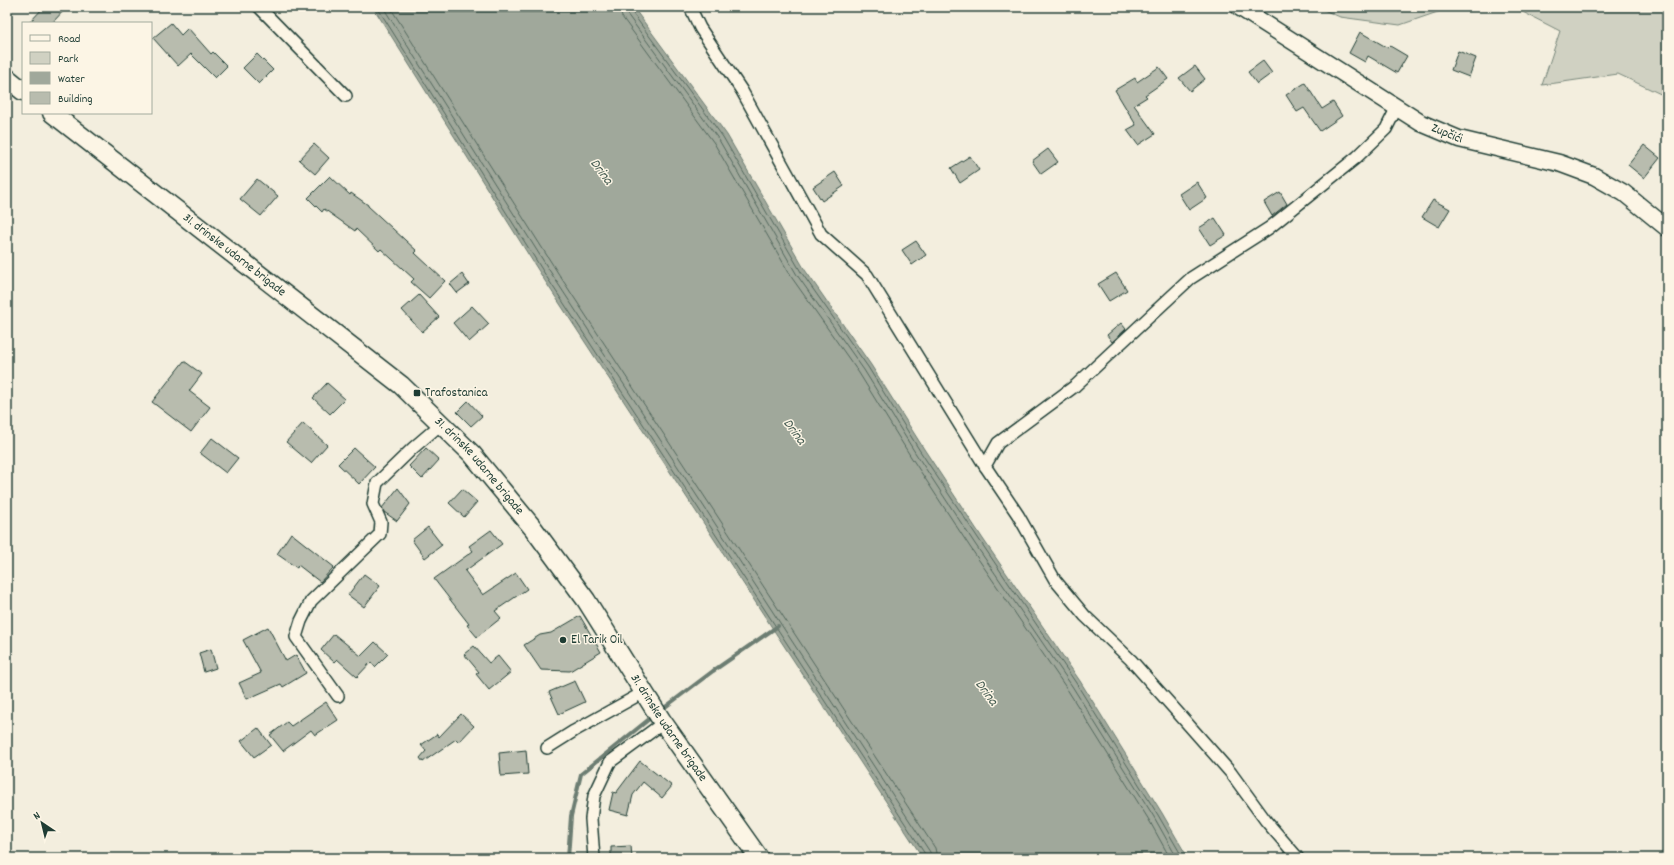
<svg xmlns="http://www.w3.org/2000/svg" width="1674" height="865" font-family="Dekko,sans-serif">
<rect width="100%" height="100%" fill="#f3eede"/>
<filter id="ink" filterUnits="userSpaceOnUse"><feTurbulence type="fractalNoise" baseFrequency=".025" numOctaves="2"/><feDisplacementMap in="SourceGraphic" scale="8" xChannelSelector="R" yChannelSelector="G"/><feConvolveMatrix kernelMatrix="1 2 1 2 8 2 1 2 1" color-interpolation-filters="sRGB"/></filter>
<g filter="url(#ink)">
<!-- green -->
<g fill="#d0d1c2" stroke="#78877b">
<polygon points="1317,7 1452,7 1400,25 1340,17"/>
<polygon points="1513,7 1667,7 1667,97 1618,74 1542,85 1560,31"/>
</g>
<!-- water -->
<polygon fill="#a0a89b" stroke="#6c7d72" points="373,7 633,7 727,135 805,270 871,365 924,449 983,539 1080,681 1162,813 1188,858 923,858 545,281"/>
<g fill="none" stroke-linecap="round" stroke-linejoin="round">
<!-- shore -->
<g stroke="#53685d" stroke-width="1">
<polyline points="377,7 548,279 925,854 926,858"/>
<polyline points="383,7 553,276 930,852 931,858"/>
<polyline points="390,7 558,273 935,848 937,858"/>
<polyline points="619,7 622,17 714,143 792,278 859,373 911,457 970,547 1067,689 1149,820 1170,858"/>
<polyline points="625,7 627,14 719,140 797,275 864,370 916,454 975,544 1072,686 1154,817 1177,858"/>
<polyline points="630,7 631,11 723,137 801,272 868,367 920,451 980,541 1076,683 1158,815 1183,858"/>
</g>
<!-- stream -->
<g stroke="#6c7d72" stroke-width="4">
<polyline points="660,711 713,671 778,626"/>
<polyline points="568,858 571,816 581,774 653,716"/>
</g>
</g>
<!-- building -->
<g fill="#b8bcae" stroke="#1f3d34">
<polygon points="44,7 67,7 52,23 29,23"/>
<polygon points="171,23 181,35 188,28 211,54 213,52 227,66 215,78 191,54 178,66 153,38"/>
<polygon points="1360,32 1388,48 1390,46 1407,56 1397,73 1368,56 1365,62 1349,53"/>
<polygon points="1458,51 1476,58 1469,77 1451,70"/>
<polygon points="257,54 273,70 259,84 243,68"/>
<polygon points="1263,61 1272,73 1257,84 1248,72"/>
<polygon points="1195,66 1205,79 1190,91 1179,78"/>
<polygon points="1159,67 1168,79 1145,95 1147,97 1134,105 1155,134 1138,145 1127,130 1136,125 1115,90 1135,78 1137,82"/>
<polygon points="1305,83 1322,109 1333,102 1342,116 1320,131 1304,108 1297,112 1286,95"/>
<polygon points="314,144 329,158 315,174 299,160"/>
<polygon points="1644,145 1660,158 1644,178 1628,165"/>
<polygon points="1048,149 1058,162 1041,174 1032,161"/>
<polygon points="970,156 979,170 960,183 951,168"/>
<polygon points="835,172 844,186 822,201 813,187"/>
<polygon points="330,176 350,195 351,193 368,205 368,206 417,251 415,253 445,281 429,298 411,282 414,279 381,249 379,251 356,229 355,231 324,209 322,212 308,198"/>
<polygon points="257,179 278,196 261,216 240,199"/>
<polygon points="1197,182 1207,198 1189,210 1179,194"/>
<polygon points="1280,192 1287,204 1272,216 1264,202"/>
<polygon points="1433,200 1450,209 1439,227 1422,217"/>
<polygon points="1215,218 1226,235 1210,245 1199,228"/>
<polygon points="916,241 926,255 912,265 902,250"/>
<polygon points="1116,273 1127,290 1109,301 1098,284"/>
<polygon points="462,274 469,284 457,293 450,284"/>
<polygon points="419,295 439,317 422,332 402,310"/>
<polygon points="472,306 489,324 469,342 453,323"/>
<polygon points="1121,323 1126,329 1112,342 1107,335"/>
<polygon points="184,361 202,374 189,391 210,407 191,432 152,402"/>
<polygon points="327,383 345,399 330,414 313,398"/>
<polygon points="468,401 482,416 471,426 457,412"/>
<polygon points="303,423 327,445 311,463 286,442"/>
<polygon points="212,438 238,458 226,473 200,453"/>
<polygon points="354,448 375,467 359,484 338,464"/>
<polygon points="426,448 439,460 422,479 409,466"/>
<polygon points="398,488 410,504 397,521 384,512 382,508"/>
<polygon points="462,489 477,502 464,517 449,503"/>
<polygon points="428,527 442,545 425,558 412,540"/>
<polygon points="491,530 502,544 465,571 483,595 516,573 527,589 495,611 501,618 477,637 467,625 469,624 434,579 473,551 469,546"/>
<polygon points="291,533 334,567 320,582 298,565 297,568 277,554"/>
<polygon points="364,574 380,586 364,607 348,595"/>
<polygon points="580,616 601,652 570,671 541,670 524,645 540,635 551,633"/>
<polygon points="268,627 286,661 296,655 306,673 283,687 281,684 247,699 239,683 261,673 243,640"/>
<polygon points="334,634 361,656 375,642 388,654 375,667 371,662 357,677 337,659 334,662 321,650"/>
<polygon points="474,646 489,663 498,656 511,672 489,690 476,674 479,672 464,654"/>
<polygon points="211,649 216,668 204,672 199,653"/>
<polygon points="575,681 585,702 559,714 549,692"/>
<polygon points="326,702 338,720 315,735 311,730 283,751 270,735 287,722 291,726"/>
<polygon points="461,714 474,726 459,742 456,739 423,762 420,758 426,751 421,745 437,734 439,737"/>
<polygon points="258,728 271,745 254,757 241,741"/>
<polygon points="526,750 528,774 501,776 499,753"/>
<polygon points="640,761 672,786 662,798 643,782 633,795 628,815 609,810 613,792 616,793"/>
<polygon points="631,846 632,858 611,858 611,847"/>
</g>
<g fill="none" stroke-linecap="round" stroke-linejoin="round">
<defs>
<g id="street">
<polyline points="259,7 346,96"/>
<polyline points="690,7 700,28 742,91 821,234 867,275 985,466"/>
<polyline points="338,696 296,637 301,621 311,601 380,534 381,522 373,504 377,483 413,448 441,424"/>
<polyline points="547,748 574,731 644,692"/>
<polyline points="594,858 591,819 594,796 610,762 663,723"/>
<polyline points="1298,858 1266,821 1231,773 1179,714 1131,660 1085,616 1055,580 1018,515 985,466 998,443 1075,386 1191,278 1269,228 1357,157 1386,129 1397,107"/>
</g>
<g id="secondary">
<path id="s1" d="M1239 7 1421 123 1459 139 1559 163 1594 176 1624 193 1667 228"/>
</g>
<g id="primary">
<polyline points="7,78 23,91"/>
<path id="s2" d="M52 113 401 385 472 454 533 528 586 600 662 721 759 858"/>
</g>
</defs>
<!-- street casing -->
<use href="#street" stroke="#1f3d34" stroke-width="14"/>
<!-- secondary casing -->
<use href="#secondary" stroke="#1f3d34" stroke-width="19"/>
<!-- primary casing -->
<use href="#primary" stroke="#1f3d34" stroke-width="21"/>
<!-- street -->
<use href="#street" stroke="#fcf5e5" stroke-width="11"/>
<!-- secondary -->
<use href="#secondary" stroke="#fcf5e5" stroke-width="16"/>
<!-- primary -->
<use href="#primary" stroke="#fcf5e5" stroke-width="18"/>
</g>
</g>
<!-- markers -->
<g fill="#1f3d34" stroke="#fcf5e5" stroke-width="1.5">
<rect x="413" y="389" width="8" height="8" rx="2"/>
<circle cx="563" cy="640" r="4"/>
</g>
<g text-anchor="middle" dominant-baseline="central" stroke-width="3" stroke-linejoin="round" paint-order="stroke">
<!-- street labels -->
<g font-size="13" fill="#1f3d34" stroke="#fcf5e5">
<text stroke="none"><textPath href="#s1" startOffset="244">Zupčići</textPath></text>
<text stroke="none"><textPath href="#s2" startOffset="231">31. drinske udarne brigade</textPath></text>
<text stroke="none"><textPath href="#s2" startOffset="555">31. drinske udarne brigade</textPath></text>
<text stroke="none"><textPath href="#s2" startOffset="879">31. drinske udarne brigade</textPath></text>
</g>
<!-- poi labels -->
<g font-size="13" fill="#1f3d34" stroke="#fcf5e5" text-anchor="start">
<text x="425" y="393">Trafostanica</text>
<text x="571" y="640">El Tarik Oil</text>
</g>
<!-- water labels -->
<g font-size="14" font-style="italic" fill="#465d53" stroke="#fcf5e5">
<text transform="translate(601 172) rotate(54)">Drina</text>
<text transform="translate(794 432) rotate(54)">Drina</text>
<text transform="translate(986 693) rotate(54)">Drina</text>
</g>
</g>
<!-- margin -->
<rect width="1674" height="865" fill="none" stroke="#fcf5e5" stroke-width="24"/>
<rect x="12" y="12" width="1650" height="841" fill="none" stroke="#1f3d34" stroke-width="1.5" filter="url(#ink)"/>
<!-- legend -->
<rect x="22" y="22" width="130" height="92" fill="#fcf5e5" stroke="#a4ab9e"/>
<rect x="30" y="35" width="20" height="6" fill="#fcf5e5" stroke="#a4ab9e"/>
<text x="58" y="42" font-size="12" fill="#1f3d34">Road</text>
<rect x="30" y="52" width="20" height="12" fill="#d0d1c2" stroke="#a4ab9e"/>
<text x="58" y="62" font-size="12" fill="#1f3d34">Park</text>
<rect x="30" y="72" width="20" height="12" fill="#a0a89b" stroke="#a4ab9e"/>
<text x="58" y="82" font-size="12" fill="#1f3d34">Water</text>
<rect x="30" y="92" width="20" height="12" fill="#b8bcae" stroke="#a4ab9e"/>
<text x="58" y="102" font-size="12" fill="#1f3d34">Building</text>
<!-- north arrow -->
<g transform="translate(42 823) rotate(325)" stroke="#fcf5e5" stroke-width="3" paint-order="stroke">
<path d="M0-3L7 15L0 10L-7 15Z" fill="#1f3d34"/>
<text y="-6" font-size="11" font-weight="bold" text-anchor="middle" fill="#1f3d34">N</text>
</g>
</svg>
